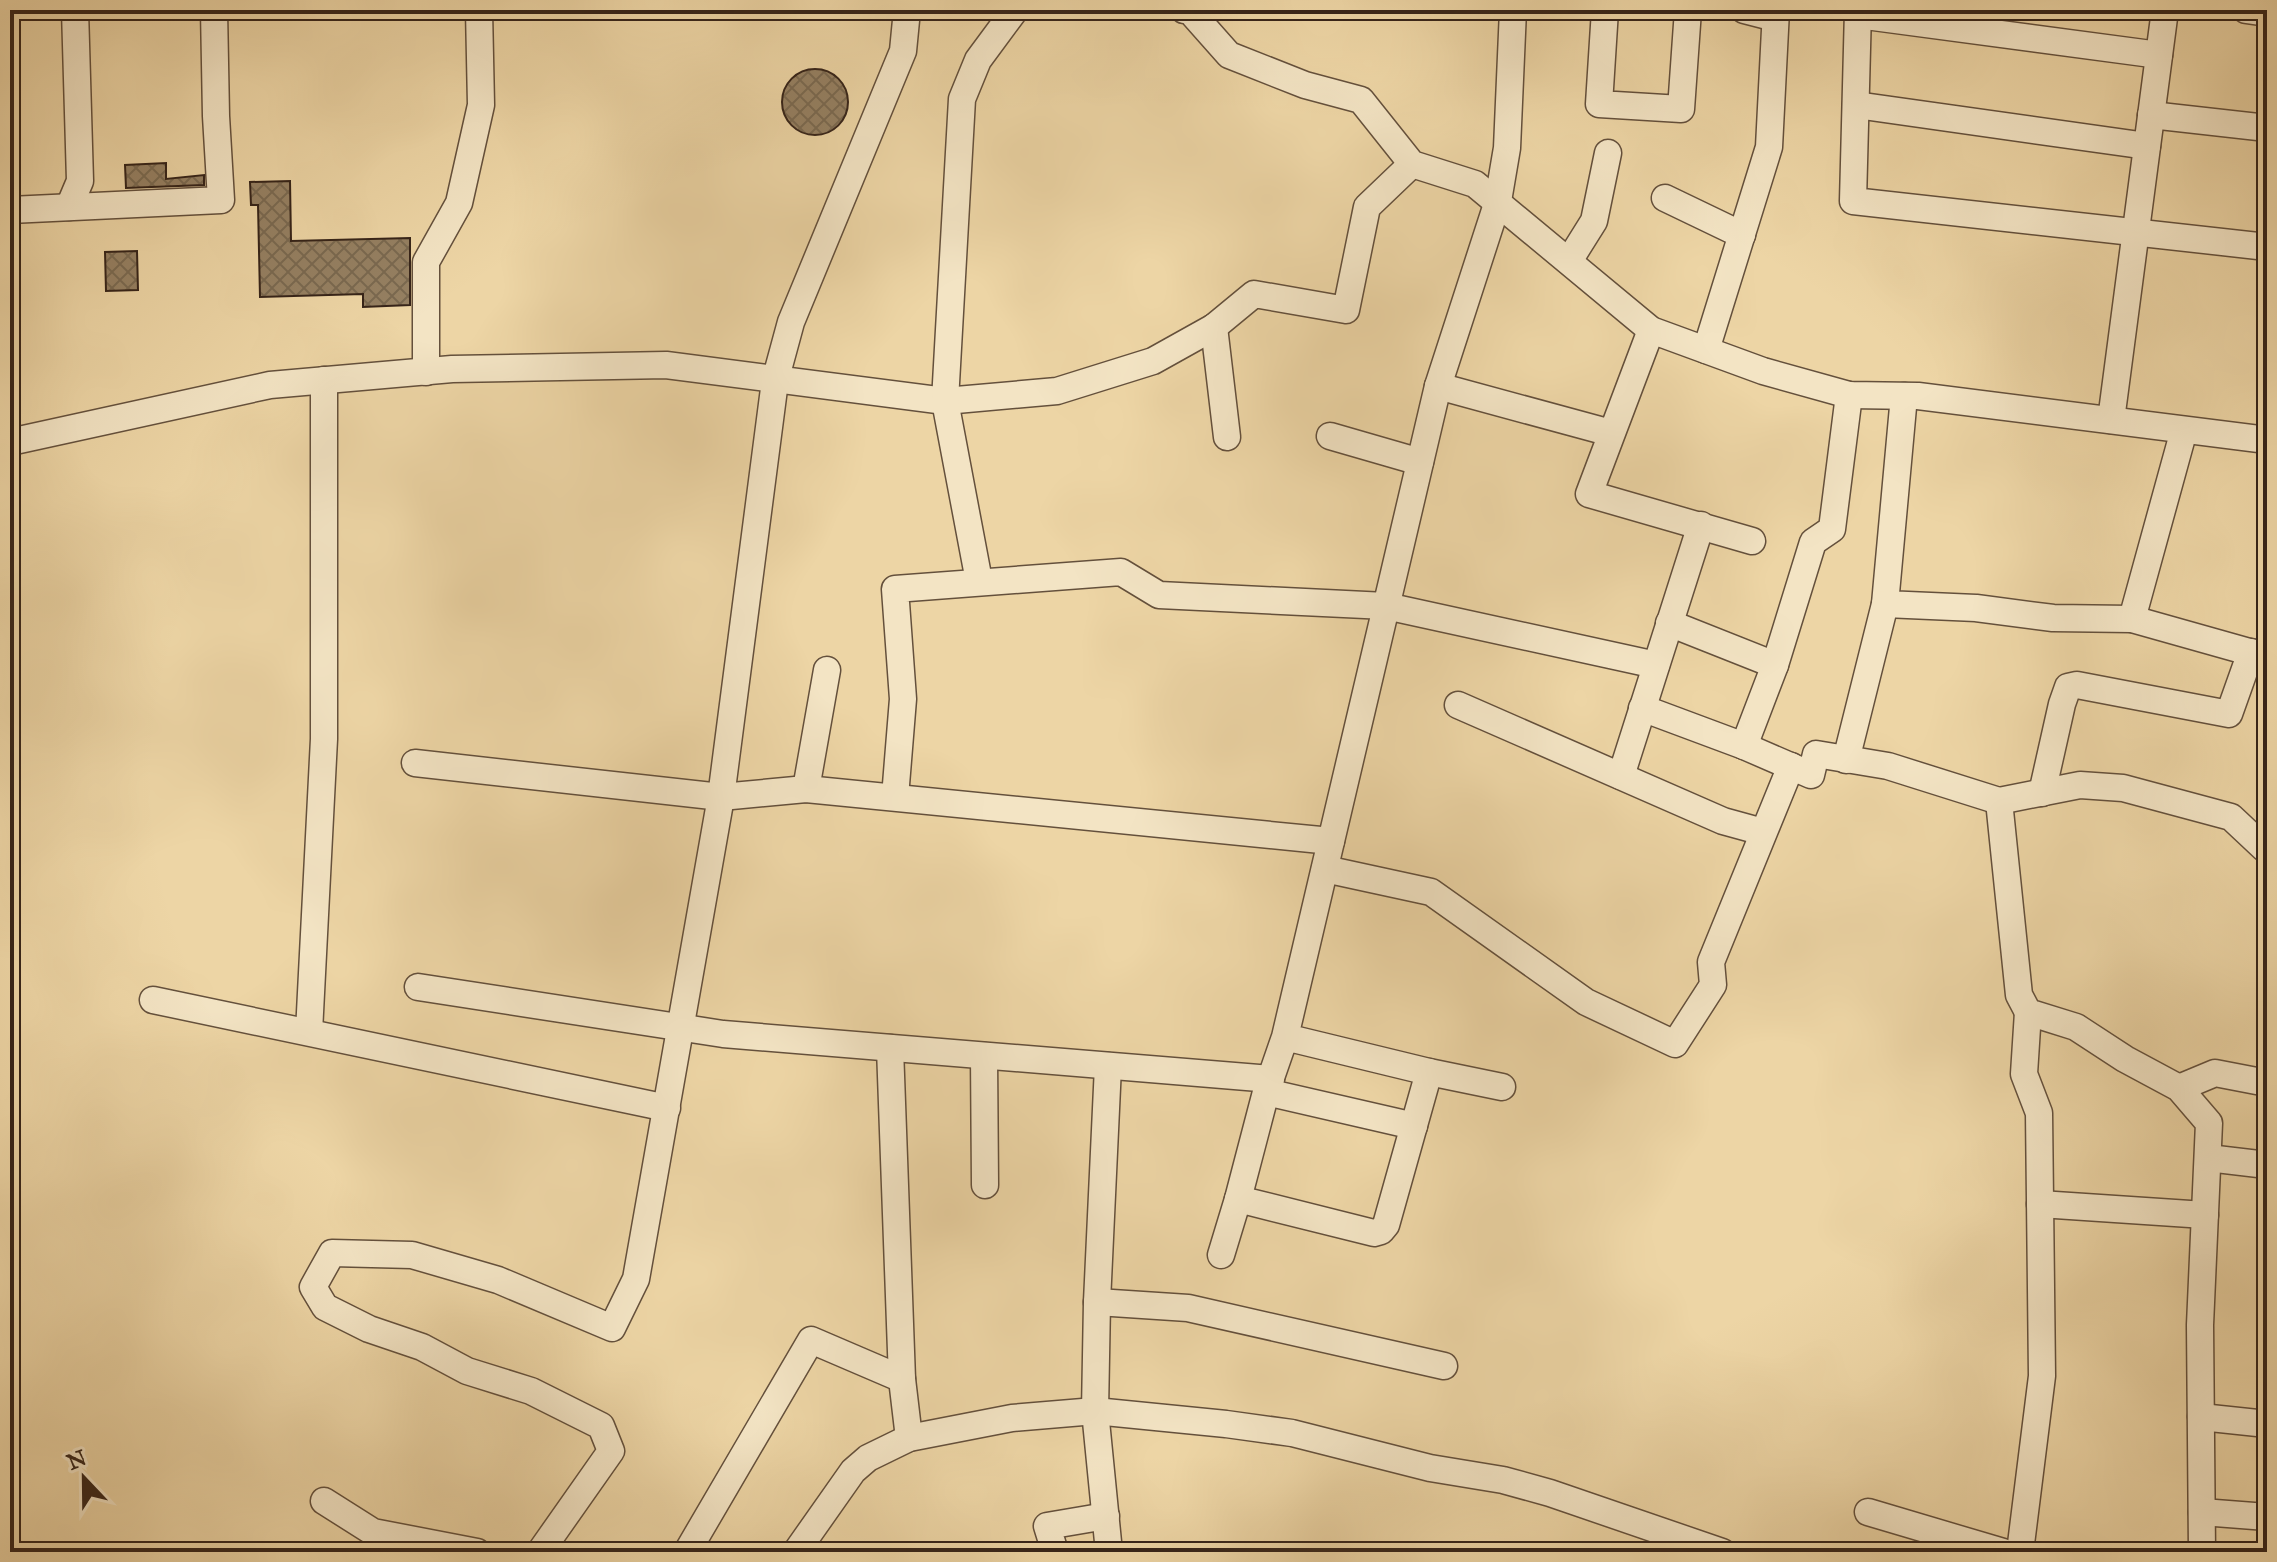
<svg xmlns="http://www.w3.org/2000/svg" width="2277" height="1562" font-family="'IM FELL Great Primer',serif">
<defs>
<pattern id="building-cross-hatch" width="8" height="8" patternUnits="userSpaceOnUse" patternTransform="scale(2)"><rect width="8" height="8" fill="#958062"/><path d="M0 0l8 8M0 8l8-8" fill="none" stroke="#7a6950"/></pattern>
</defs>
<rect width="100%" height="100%" fill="#edd5a5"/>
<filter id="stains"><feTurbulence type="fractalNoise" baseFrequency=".0025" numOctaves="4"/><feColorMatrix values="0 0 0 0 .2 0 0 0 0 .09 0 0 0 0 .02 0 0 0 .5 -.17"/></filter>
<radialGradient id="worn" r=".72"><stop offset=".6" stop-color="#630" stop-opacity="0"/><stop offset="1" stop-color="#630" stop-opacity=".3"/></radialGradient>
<!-- building -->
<g fill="url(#building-cross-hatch)" stroke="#362419" stroke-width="2">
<circle cx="815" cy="102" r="33"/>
<polygon points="166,163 166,179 204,175 204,185 126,188 125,165"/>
<polygon points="290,181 291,241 410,238 410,305 363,307 363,294 260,297 258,205 251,205 250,182"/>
<polygon points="137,251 138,290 106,291 105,252"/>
</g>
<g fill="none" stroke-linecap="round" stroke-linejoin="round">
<defs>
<g id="minor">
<polyline points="1184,10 1190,11 1229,55 1305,85 1361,100 1412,164 1475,184 1651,330 1763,371 1849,395 1918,396 2267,440"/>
<polyline points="1605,10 1599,104 1681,109 1688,10"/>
<polyline points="1744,10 1775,18"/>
<polyline points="1858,10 1853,201 2267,247"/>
<polyline points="2246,10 2267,13"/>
<polyline points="1858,15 2159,55"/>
<polyline points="1856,105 2147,146"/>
<polyline points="2151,115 2267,128"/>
<polyline points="1665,198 1742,235"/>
<polyline points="69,207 80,181 75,10"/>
<polyline points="10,210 221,200 216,116 214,10"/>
<polyline points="1569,261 1594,221 1608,153"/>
<polyline points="1214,327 1227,437"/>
<polyline points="1651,330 1589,494 1752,541"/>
<polyline points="1706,350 1769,147 1776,10"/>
<polyline points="426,372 426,262 459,203 481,105 479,10"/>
<polyline points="1438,386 1611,433"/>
<polyline points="1904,396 1885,604 1976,608 2053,618 2132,619 2267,657"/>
<polyline points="2111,420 2165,10"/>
<polyline points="1330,436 1420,462"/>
<polyline points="10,442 270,385 452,369 666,365 945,401 1057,391 1153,361 1214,327 1254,294 1346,310 1367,207 1412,164"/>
<polyline points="979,581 945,401 962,99 978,60 1015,10"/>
<polyline points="2132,619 2184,430"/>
<polyline points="1669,623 1775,665"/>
<polyline points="1458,705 1723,821 1763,832"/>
<polyline points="1642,708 1744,746 1811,775 1816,754 1888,766 1999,801 2080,785 2123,788 2231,817 2264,848 2267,848"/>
<polyline points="1744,746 1775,665 1813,542 1832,529 1849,395"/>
<polyline points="1846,760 1885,604"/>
<polyline points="415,763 721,797 806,789 1331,841"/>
<polyline points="1621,776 1701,525"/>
<polyline points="806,789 827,670"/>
<polyline points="2042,793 2062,704 2068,687 2077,685 2229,714 2251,652"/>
<polyline points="895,797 903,699 895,589 1121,572 1159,595 1386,606 1656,665"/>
<polyline points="1999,801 2019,995 2028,1012 2076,1027 2125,1059 2179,1088 2209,1123 2200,1325 2202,1552"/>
<polyline points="1325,869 1431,892 1586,1002 1675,1044 1713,985 1711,962 1791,766"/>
<polyline points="418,987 723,1034 1271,1079"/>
<polyline points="153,1000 667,1108"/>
<polyline points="309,1032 324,739 324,380"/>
<polyline points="1285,1037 1429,1072 1386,1225 1381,1231 1374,1233 1238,1199 1266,1092 1285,1037 1438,386 1498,201 1507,148 1513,10"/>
<polyline points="890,1048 902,1379"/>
<polyline points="984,1056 985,1185"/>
<polyline points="1108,1066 1097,1302 1095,1411 1109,1552"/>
<polyline points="1429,1072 1502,1087"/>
<polyline points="2179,1088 2215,1073 2267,1083"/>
<polyline points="1266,1092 1414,1126"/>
<polyline points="2208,1158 2267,1165"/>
<polyline points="2040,1204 2205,1215"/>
<polyline points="1221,1255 1238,1199"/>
<polyline points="1097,1302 1188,1308 1444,1366"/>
<polyline points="2201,1417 2267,1424"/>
<polyline points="324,1501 373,1532 477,1552"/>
<polyline points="1868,1512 2003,1552"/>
<polyline points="2202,1512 2267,1517"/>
<polyline points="540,1552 611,1451 601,1426 531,1391 467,1371 422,1347 369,1329 325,1307 313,1287 332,1253 412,1255 498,1280 612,1328 636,1279 721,797 775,381 791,322 903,51 907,10"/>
<polyline points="687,1552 811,1340 902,1379 909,1438"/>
<polyline points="796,1552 853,1471 868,1458 909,1438 1012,1418 1095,1411 1226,1424 1292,1433 1430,1468 1503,1480 1550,1493 1722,1552"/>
<polyline points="1055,1552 1047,1526 1106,1516"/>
<polyline points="2020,1552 2042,1376 2039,1113 2024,1074 2028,1012"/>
</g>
</defs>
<!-- minor casing -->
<use href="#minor" stroke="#64503c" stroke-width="29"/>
<!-- minor -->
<use href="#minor" stroke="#f3e4c4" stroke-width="26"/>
</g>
<!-- margin -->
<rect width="2277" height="1562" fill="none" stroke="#edd5a5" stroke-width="40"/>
<rect x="12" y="12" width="2253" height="1538" fill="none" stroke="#362419" stroke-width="4"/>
<rect x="20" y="20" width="2237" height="1522" fill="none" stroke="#362419" stroke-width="2"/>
<!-- north arrow -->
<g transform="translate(84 1478) rotate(338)" stroke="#f3e4c4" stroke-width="6" paint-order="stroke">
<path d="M0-6L14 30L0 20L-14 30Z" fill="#362419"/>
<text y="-12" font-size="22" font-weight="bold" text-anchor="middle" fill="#362419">N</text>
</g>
<rect width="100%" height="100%" filter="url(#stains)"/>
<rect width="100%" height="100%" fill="url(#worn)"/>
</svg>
